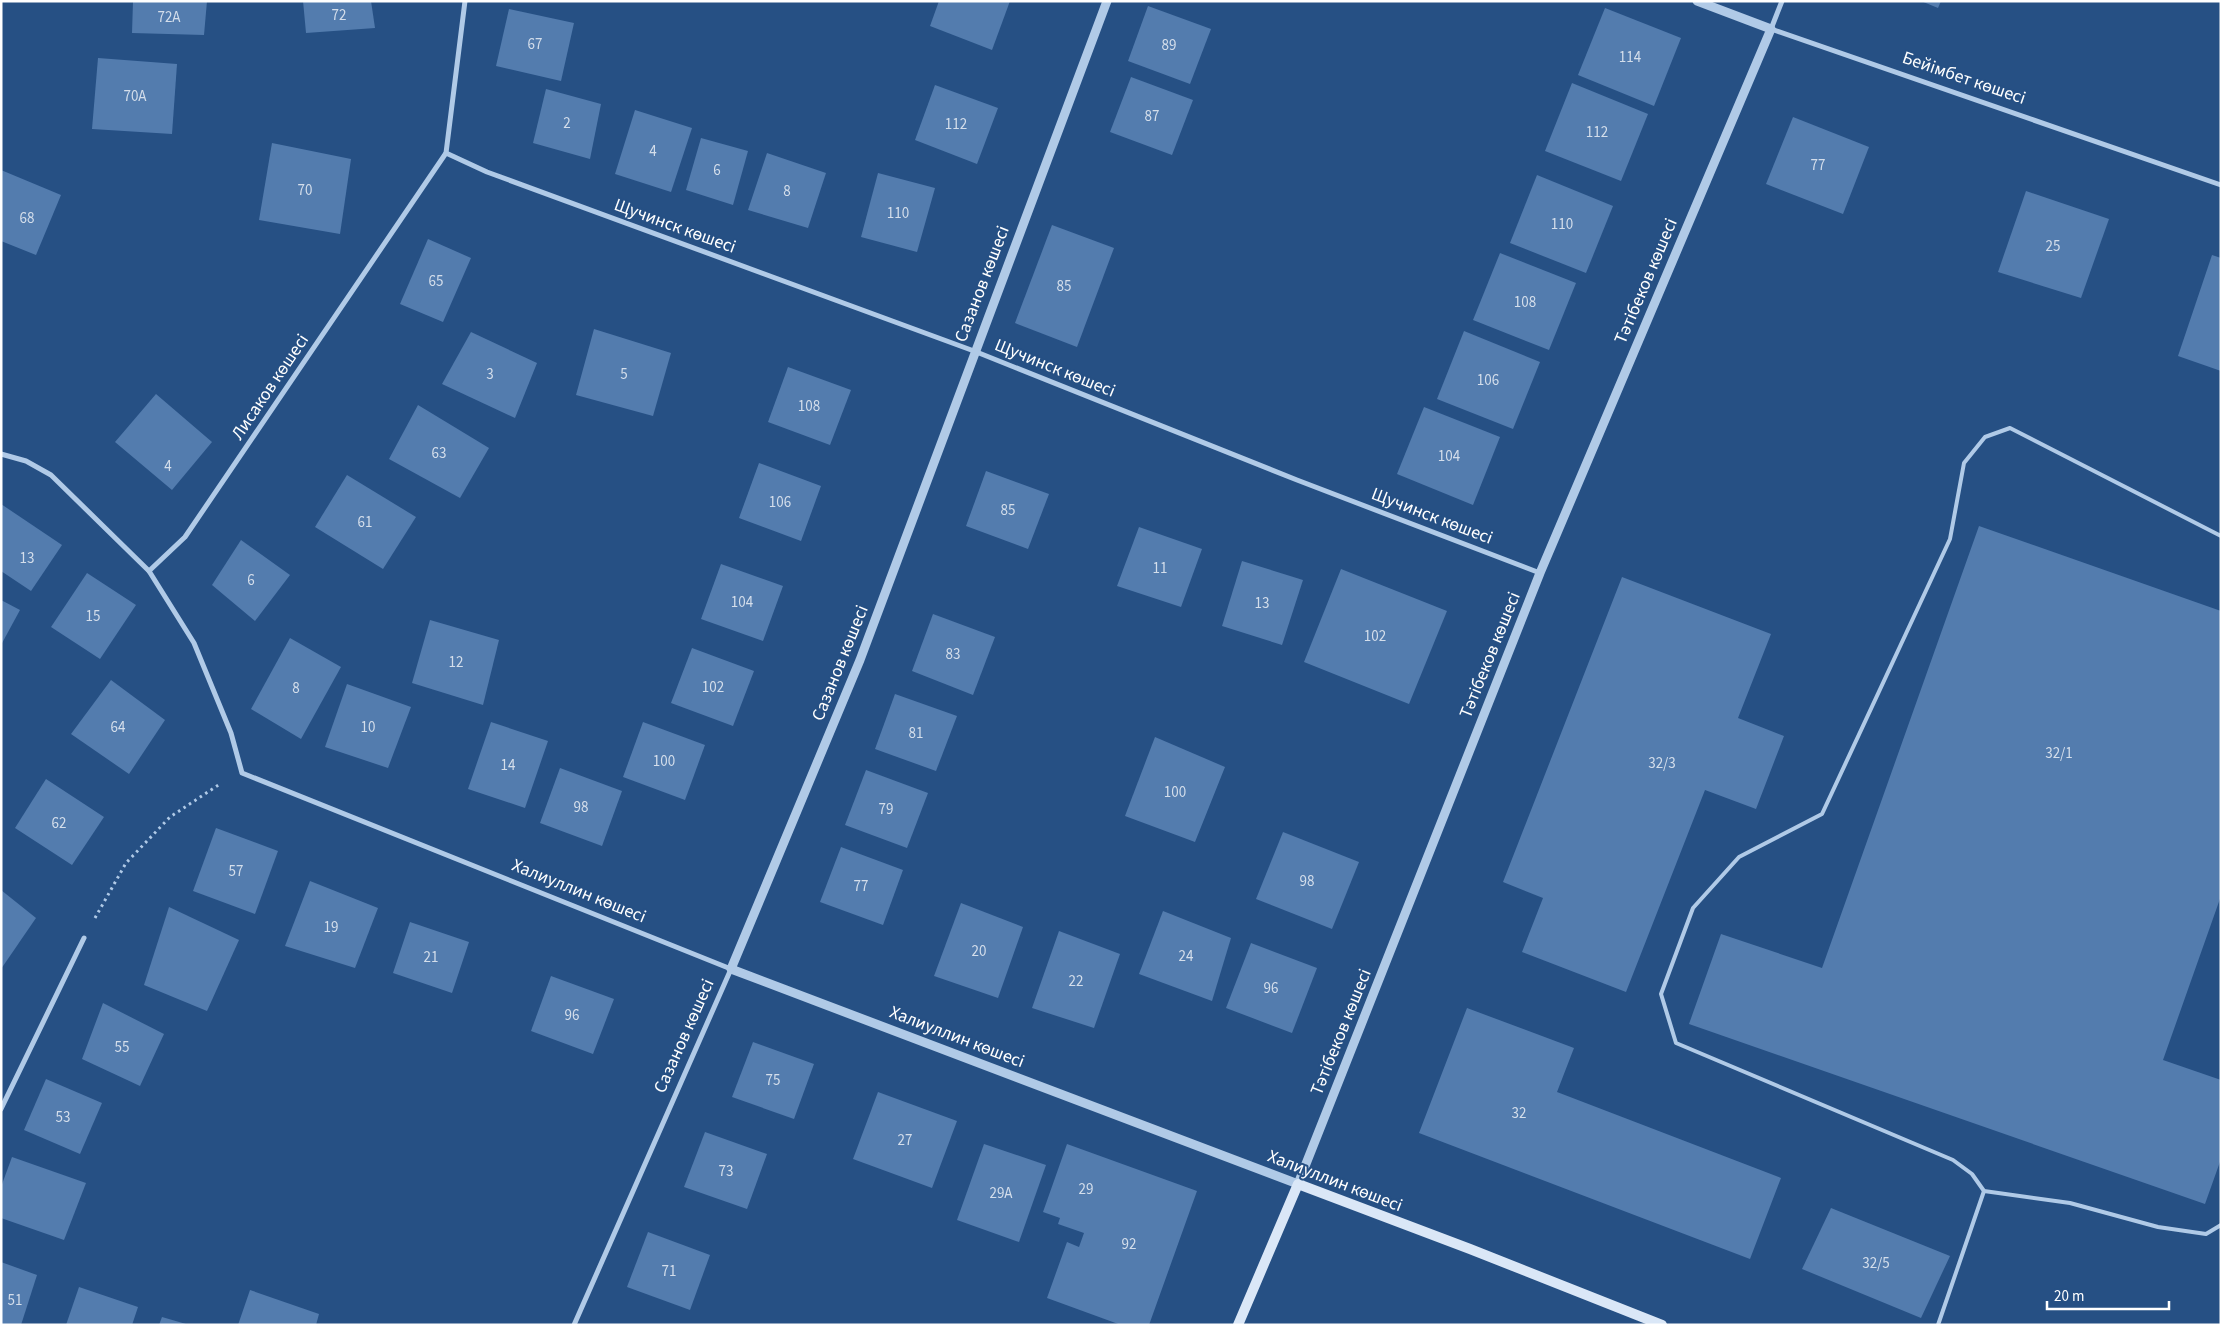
<svg xmlns="http://www.w3.org/2000/svg" width="2222" height="1326" font-family="'Source Sans 3',sans-serif">
<rect width="100%" height="100%" fill="#265084"/>
<!-- building -->
<g fill="#537cae">
<polygon points="133,1 207,1 204,35 132,33"/>
<polygon points="303,1 371,1 375,28 306,33"/>
<polygon points="939,1 1010,1 992,50 930,26"/>
<polygon points="1921,1 1941,1 1938,8"/>
<polygon points="1148,6 1211,29 1190,84 1128,61"/>
<polygon points="1605,8 1681,38 1654,106 1578,75"/>
<polygon points="509,9 574,23 561,81 496,66"/>
<polygon points="98,58 177,64 172,134 92,129"/>
<polygon points="1131,77 1193,100 1172,155 1110,132"/>
<polygon points="1572,83 1648,114 1621,181 1545,151"/>
<polygon points="935,85 998,108 977,164 915,140"/>
<polygon points="546,89 601,104 590,159 533,143"/>
<polygon points="635,110 692,128 671,192 615,174"/>
<polygon points="1793,117 1869,147 1843,214 1766,184"/>
<polygon points="701,138 748,151 733,205 686,190"/>
<polygon points="272,143 351,159 340,234 259,220"/>
<polygon points="767,153 826,173 808,228 748,210"/>
<polygon points="1,170 61,195 36,255 1,241"/>
<polygon points="878,173 935,188 917,252 861,237"/>
<polygon points="1537,175 1613,206 1586,273 1510,243"/>
<polygon points="2026,191 2109,219 2081,298 1998,272"/>
<polygon points="1052,225 1114,248 1077,347 1015,323"/>
<polygon points="428,239 471,258 443,322 400,304"/>
<polygon points="1500,253 1576,283 1549,350 1473,320"/>
<polygon points="2212,255 2221,258 2221,371 2178,356"/>
<polygon points="594,329 671,353 653,416 576,395"/>
<polygon points="1464,331 1540,362 1513,429 1437,399"/>
<polygon points="471,332 537,363 515,418 442,384"/>
<polygon points="788,367 851,390 830,445 768,422"/>
<polygon points="156,394 212,442 172,490 115,442"/>
<polygon points="418,405 489,448 460,498 389,459"/>
<polygon points="1424,407 1500,437 1473,505 1397,474"/>
<polygon points="759,463 821,486 801,541 739,518"/>
<polygon points="986,471 1049,494 1028,549 966,526"/>
<polygon points="347,475 416,517 383,569 315,527"/>
<polygon points="1,504 62,545 31,591 1,571"/>
<polygon points="1979,526 2221,611 2221,896 2163,1060 2221,1080 2221,1159 2205,1204 1689,1024 1721,934 1822,968"/>
<polygon points="1139,527 1202,549 1181,607 1117,586"/>
<polygon points="241,540 290,575 255,621 212,585"/>
<polygon points="1242,561 1303,580 1282,645 1222,626"/>
<polygon points="721,564 783,586 763,641 701,619"/>
<polygon points="1341,569 1447,611 1409,704 1304,662"/>
<polygon points="87,573 136,605 100,659 51,627"/>
<polygon points="1622,577 1771,634 1738,718 1784,736 1756,809 1705,790 1626,992 1522,952 1543,898 1503,882"/>
<polygon points="1,600 20,610 1,645"/>
<polygon points="933,614 995,637 973,695 912,671"/>
<polygon points="430,620 499,640 483,705 412,683"/>
<polygon points="290,638 341,667 301,739 251,709"/>
<polygon points="692,648 754,671 733,726 671,703"/>
<polygon points="111,680 165,720 129,774 71,734"/>
<polygon points="347,684 411,707 388,768 325,747"/>
<polygon points="895,694 957,716 936,771 875,749"/>
<polygon points="491,722 548,741 525,808 468,789"/>
<polygon points="643,722 705,745 685,800 623,777"/>
<polygon points="1155,737 1225,767 1195,842 1125,816"/>
<polygon points="560,768 622,791 602,846 540,823"/>
<polygon points="866,770 928,793 907,848 845,825"/>
<polygon points="46,779 104,817 72,865 15,828"/>
<polygon points="216,828 278,851 255,914 193,891"/>
<polygon points="1283,832 1359,862 1332,929 1256,899"/>
<polygon points="841,847 903,870 883,925 820,902"/>
<polygon points="310,881 378,908 355,968 285,946"/>
<polygon points="1,890 36,918 1,969"/>
<polygon points="961,903 1023,927 998,998 934,976"/>
<polygon points="169,907 239,940 207,1011 144,985"/>
<polygon points="1163,911 1231,938 1212,1001 1139,974"/>
<polygon points="410,922 469,942 452,993 393,973"/>
<polygon points="1059,931 1120,954 1094,1028 1032,1008"/>
<polygon points="1251,943 1317,968 1292,1033 1226,1008"/>
<polygon points="551,976 614,999 593,1054 531,1031"/>
<polygon points="103,1003 164,1034 140,1086 82,1059"/>
<polygon points="1467,1008 1574,1048 1557,1092 1781,1178 1750,1259 1419,1133"/>
<polygon points="753,1042 814,1064 794,1119 732,1097"/>
<polygon points="46,1079 102,1103 80,1154 24,1130"/>
<polygon points="878,1092 957,1121 932,1188 853,1159"/>
<polygon points="705,1132 767,1154 747,1209 684,1187"/>
<polygon points="984,1144 1046,1165 1019,1242 957,1220"/>
<polygon points="1067,1144 1197,1191 1149,1325 1121,1325 1047,1298 1067,1242 1079,1247 1084,1233 1058,1224 1060,1218 1043,1212"/>
<polygon points="12,1157 86,1183 64,1240 1,1218 1,1187"/>
<polygon points="1831,1208 1950,1256 1921,1318 1802,1269"/>
<polygon points="648,1232 710,1255 690,1310 627,1287"/>
<polygon points="1,1262 37,1275 21,1325 1,1325"/>
<polygon points="79,1287 138,1307 132,1325 66,1325"/>
<polygon points="250,1290 319,1314 316,1325 238,1325"/>
<polygon points="162,1317 186,1324 186,1325 159,1325"/>
</g>
<g fill="none" stroke-linecap="round" stroke-linejoin="round">
<!-- path -->
<polyline stroke="#b0cae7" stroke-width="3" stroke-dasharray="2.5 4" stroke-linecap="butt" points="95,918 126,863 170,817 220,784"/>
<!-- service -->
<g stroke="#b0cae7" stroke-width="4">
<polyline points="2221,536 2010,428 1985,437 1964,463 1950,539 1822,814 1739,857 1693,908 1661,994 1676,1043 1953,1160 1972,1174 1984,1191 2070,1203 2158,1227 2206,1234 2221,1225"/>
<polyline points="1938,1325 1984,1191"/>
</g>
<!-- minor -->
<g stroke="#b0cae7" stroke-width="5">
<polyline points="465,1 446,153 185,537 149,571 194,643 231,733 242,773 731,969 574,1325"/>
<polyline points="1782,1 1771,29 2221,185"/>
<polyline points="446,153 487,172 974,351 1297,480 1540,573"/>
<polyline points="1,454 26,461 51,475 149,571"/>
<polyline points="1,1109 84,938"/>
</g>
<!-- tertiary -->
<polyline stroke="#b0cae7" stroke-width="9" points="1107,1 860,660 731,969 1298,1184 1540,573 1771,29 1697,1"/>
<!-- secondary -->
<polyline stroke="#dae7f7" stroke-width="10" points="1238,1325 1298,1184 1470,1249 1662,1325"/>
</g>
<g text-anchor="middle" dominant-baseline="central" stroke-width="4" stroke-linejoin="round" paint-order="stroke">
<!-- number labels -->
<g font-size="15" fill="#d4deeb">
<text x="339" y="15">72</text>
<text x="169" y="17">72А</text>
<text x="535" y="44">67</text>
<text x="1169" y="45">89</text>
<text x="1630" y="57">114</text>
<text x="135" y="96">70А</text>
<text x="1152" y="116">87</text>
<text x="567" y="123">2</text>
<text x="956" y="124">112</text>
<text x="1597" y="132">112</text>
<text x="653" y="151">4</text>
<text x="1818" y="165">77</text>
<text x="717" y="170">6</text>
<text x="305" y="190">70</text>
<text x="787" y="191">8</text>
<text x="898" y="213">110</text>
<text x="27" y="218">68</text>
<text x="1562" y="224">110</text>
<text x="2053" y="246">25</text>
<text x="436" y="281">65</text>
<text x="1064" y="286">85</text>
<text x="1525" y="302">108</text>
<text x="490" y="374">3</text>
<text x="624" y="374">5</text>
<text x="1488" y="380">106</text>
<text x="809" y="406">108</text>
<text x="439" y="453">63</text>
<text x="1449" y="456">104</text>
<text x="168" y="466">4</text>
<text x="780" y="502">106</text>
<text x="1008" y="510">85</text>
<text x="365" y="522">61</text>
<text x="27" y="558">13</text>
<text x="1160" y="568">11</text>
<text x="251" y="580">6</text>
<text x="742" y="602">104</text>
<text x="1262" y="603">13</text>
<text x="93" y="616">15</text>
<text x="1375" y="636">102</text>
<text x="953" y="654">83</text>
<text x="456" y="662">12</text>
<text x="713" y="687">102</text>
<text x="296" y="688">8</text>
<text x="118" y="727">64</text>
<text x="368" y="727">10</text>
<text x="916" y="733">81</text>
<text x="2059" y="753">32/1</text>
<text x="664" y="761">100</text>
<text x="1662" y="763">32/3</text>
<text x="508" y="765">14</text>
<text x="1175" y="792">100</text>
<text x="581" y="807">98</text>
<text x="886" y="809">79</text>
<text x="59" y="823">62</text>
<text x="236" y="871">57</text>
<text x="1307" y="881">98</text>
<text x="861" y="886">77</text>
<text x="331" y="927">19</text>
<text x="979" y="951">20</text>
<text x="1186" y="956">24</text>
<text x="431" y="957">21</text>
<text x="1076" y="981">22</text>
<text x="1271" y="988">96</text>
<text x="572" y="1015">96</text>
<text x="122" y="1047">55</text>
<text x="773" y="1080">75</text>
<text x="1519" y="1113">32</text>
<text x="63" y="1117">53</text>
<text x="905" y="1140">27</text>
<text x="726" y="1171">73</text>
<text x="1086" y="1189">29</text>
<text x="1001" y="1193">29А</text>
<text x="1129" y="1244">92</text>
<text x="1876" y="1263">32/5</text>
<text x="669" y="1271">71</text>
<text x="15" y="1300">51</text>
</g>
<!-- street labels -->
<g font-size="18" fill="#fff" stroke="#265084">
<text transform="translate(1964 78) rotate(19)">Бейімбет көшесі</text>
<text transform="translate(675 226) rotate(20)">Щучинск көшесі</text>
<text transform="translate(1646 281) rotate(-67)">Тәтібеков көшесі</text>
<text transform="translate(982 284) rotate(-69)">Сазанов көшесі</text>
<text transform="translate(1055 368) rotate(22)">Щучинск көшесі</text>
<text transform="translate(270 387) rotate(-56)">Лисаков көшесі</text>
<text transform="translate(1432 516) rotate(21)">Щучинск көшесі</text>
<text transform="translate(1490 655) rotate(-68)">Тәтібеков көшесі</text>
<text transform="translate(840 663) rotate(-68)">Сазанов көшесі</text>
<text transform="translate(579 891) rotate(22)">Халиуллин көшесі</text>
<text transform="translate(1341 1032) rotate(-68)">Тәтібеков көшесі</text>
<text transform="translate(684 1036) rotate(-66)">Сазанов көшесі</text>
<text transform="translate(957 1037) rotate(21)">Халиуллин көшесі</text>
<text transform="translate(1335 1181) rotate(21)">Халиуллин көшесі</text>
</g>
</g>
<!-- border -->
<rect width="2222" height="1326" fill="none" stroke="#ffffff" stroke-width="5"/>
<!-- scale -->
<path d="M2047 1301v8h122v-8" fill="none" stroke="#ffffff" stroke-width="2.5"/>
<text x="2054" y="1301" font-size="15" fill="#ffffff" stroke="#265084" stroke-width="4" paint-order="stroke">20 m</text>
</svg>
